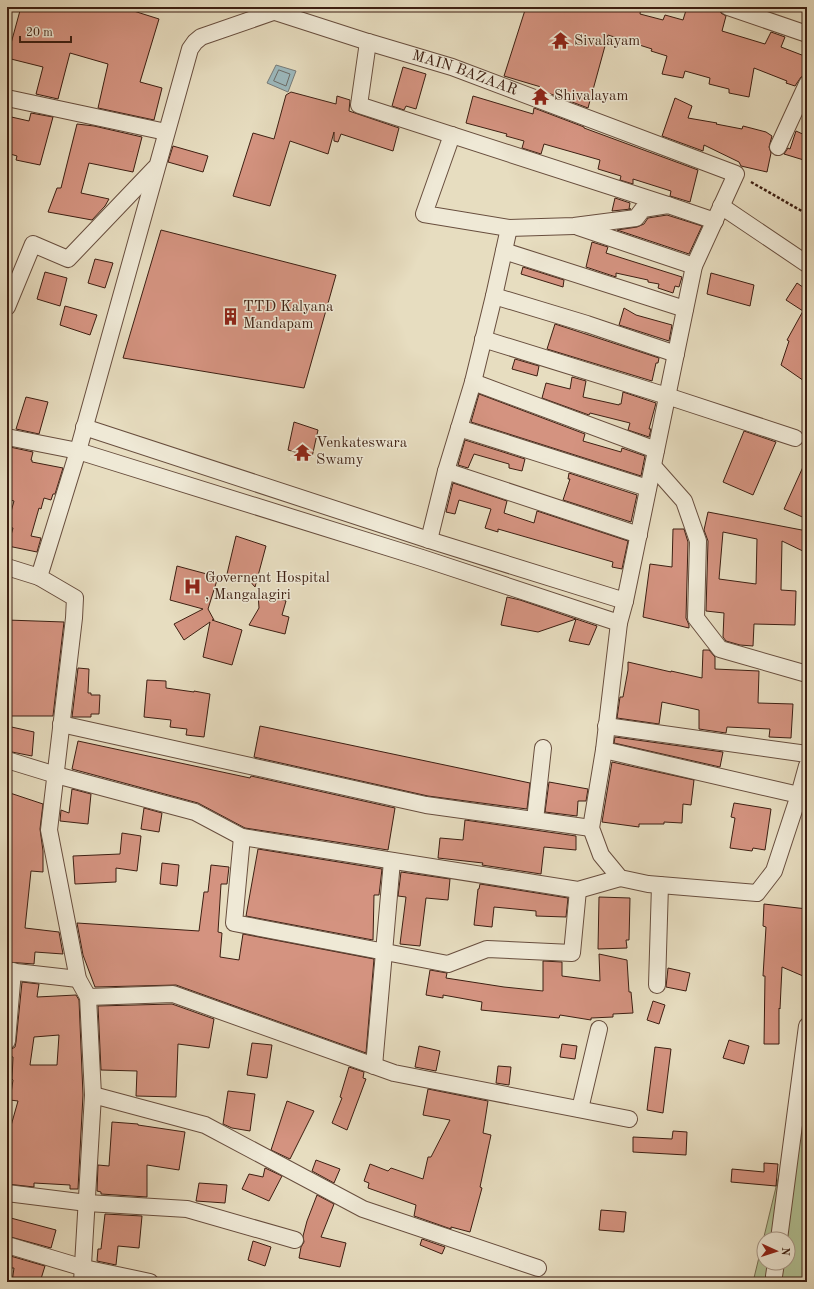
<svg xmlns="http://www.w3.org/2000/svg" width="814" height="1289" font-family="'Old Standard TT',serif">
<rect width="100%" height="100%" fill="#e7ddc0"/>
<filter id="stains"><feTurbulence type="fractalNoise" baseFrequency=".005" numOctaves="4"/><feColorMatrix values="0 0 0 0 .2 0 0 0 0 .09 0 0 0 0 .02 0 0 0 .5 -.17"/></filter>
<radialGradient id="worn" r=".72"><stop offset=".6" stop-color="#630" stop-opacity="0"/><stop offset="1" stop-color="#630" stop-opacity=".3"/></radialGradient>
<!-- green -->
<path fill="#b2c295" stroke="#787054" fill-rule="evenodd" d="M807 1059V1282H753ZM764 1239H788V1263H764Z"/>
<!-- water -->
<polygon fill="#9cb9be" stroke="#767b79" points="276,65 296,71 288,92 267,83"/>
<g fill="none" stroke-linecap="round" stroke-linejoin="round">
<!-- shore -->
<polygon stroke="#6c6c68" stroke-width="1" points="279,70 290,74 286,86 274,81"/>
</g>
<!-- building -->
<g fill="#d49380" stroke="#3d1f12" fill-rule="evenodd">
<polygon points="21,7 121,7 159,19 140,82 162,88 154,120 98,108 108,64 70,53 58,99 36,94 43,67 7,58"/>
<polygon points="526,7 641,7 640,14 663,20 665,15 683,20 687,7 719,7 721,13 726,16 722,31 765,44 771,32 785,37 781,47 807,57 807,75 801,77 795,86 786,83 787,81 754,68 749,97 729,93 729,89 709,84 710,78 685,71 683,78 662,74 667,56 651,51 652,49 608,35 588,108 540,90 541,87 504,76"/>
<polygon points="403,67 426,74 416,109 406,106 404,110 392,106"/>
<polygon points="291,92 336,104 337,96 350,100 349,111 399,128 393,151 341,134 338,142 334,141 334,132 328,154 290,141 270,206 233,196 253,133 274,139 286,95"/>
<polygon points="473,96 533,114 534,108 584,127 584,128 698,170 690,202 670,196 671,191 633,179 633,184 620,180 621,176 598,169 600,160 544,144 541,154 522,148 524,141 506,136 507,134 466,123"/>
<polygon points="675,98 692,106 688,118 717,123 716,124 742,129 743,126 766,132 772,136 769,147 771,153 767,172 741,166 739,162 704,145 703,151 662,136"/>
<polygon points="31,113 53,117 40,165 16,160 17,156 7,153 7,116 29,121"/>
<polygon points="77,124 94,126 142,137 133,172 89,163 81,193 109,199 105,206 92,220 48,212 57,188 61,188"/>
<polygon points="796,131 807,136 807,161 784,154 788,148 790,149"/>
<polygon points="173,146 208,156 203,172 168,162"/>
<polygon points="615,198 630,203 629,209 631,209 612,211"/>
<polygon points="667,215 702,226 689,254 617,230 637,227 644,224 648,218"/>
<polygon points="161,230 336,275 304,388 123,358"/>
<polygon points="592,242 608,247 606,253 682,277 679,287 675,286 673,293 658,288 659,284 648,282 648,280 616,273 616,277 586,267"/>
<polygon points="95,259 113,263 105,288 88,283"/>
<polygon points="523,267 564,280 563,287 521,274"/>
<polygon points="45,272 67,278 60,306 37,299"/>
<polygon points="711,273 754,285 750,306 707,294"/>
<polygon points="797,283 807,290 807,383 781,365 789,341 787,340 803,311 786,300"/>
<polygon points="65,306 97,315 90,335 60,325"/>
<polygon points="624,308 636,315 672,325 669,341 619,325"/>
<polygon points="555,324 659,358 658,363 656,363 652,381 547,349"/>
<polygon points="515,359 539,366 537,376 512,369"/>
<polygon points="572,377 586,381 583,397 619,405 619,404 621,404 623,392 656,403 649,429 651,429 649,437 628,430 630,423 590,413 589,415 542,398 546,383 570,389"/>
<polygon points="479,394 585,434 583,441 621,452 622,448 645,456 641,476 471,422"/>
<polygon points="26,397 48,402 39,434 16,429"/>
<polygon points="294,422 318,430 312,457 288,450"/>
<polygon points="744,431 776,442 753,495 723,482"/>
<polygon points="465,440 525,459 522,471 509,468 509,464 474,454 468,468 458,465"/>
<polygon points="10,447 33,452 31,460 32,460 32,462 63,468 55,494 53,494 51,500 44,498 41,509 39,508 31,536 41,538 37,552 8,546 13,528 7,527 7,526 14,501 7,499 7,457"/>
<polygon points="807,458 807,519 784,509"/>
<polygon points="569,473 637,495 631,522 563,500 570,479 568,479"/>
<polygon points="453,483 507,501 504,513 534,523 537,511 628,541 622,569 612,567 613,562 498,529 498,532 485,528 491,509 459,500 455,514 446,512"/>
<path d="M708 512 807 531V553L782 541 781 590 796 591 795 625 754 624 753 646 740 645 726 641 723 637 724 613 706 611 708 541 704 530ZM723 532 757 539 756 584 719 579Z"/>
<polygon points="673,529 684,529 688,542 686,618 689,625 689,628 643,617 650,564 672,567"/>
<polygon points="236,536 266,546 255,587 248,579 227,574"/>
<polygon points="177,566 218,577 208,609 214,620 212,620 242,630 232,665 203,657 210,622 184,640 174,624 203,609 170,600"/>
<polygon points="258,593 286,601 282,615 289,617 285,634 249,625 259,608"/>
<polygon points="507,597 520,600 576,619 538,632 501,625"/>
<polygon points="576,619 597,626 589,645 569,641"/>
<polygon points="7,620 64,622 53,716 7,716"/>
<polygon points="703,650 709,650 715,657 715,669 759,671 758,703 793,704 791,738 769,737 770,729 727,727 726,733 699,729 699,710 662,702 659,724 617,718 620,697 623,697 628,670 628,662 671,672 671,671 702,678"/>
<polygon points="78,668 89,669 88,693 91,693 91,695 100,695 99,714 91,714 91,717 72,717"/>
<polygon points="147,680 166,681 166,688 194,692 194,691 210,694 204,737 186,735 187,729 170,727 171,720 144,717"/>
<polygon points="7,726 34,732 32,756 7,751"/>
<polygon points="260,726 530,783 527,809 428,796 254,757"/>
<polygon points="615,737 723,752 720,767 614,743"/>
<polygon points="78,741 250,778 251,776 395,808 388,850 245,828 198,803 72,769"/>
<polygon points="612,762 694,780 691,805 683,804 682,823 664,822 664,824 639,824 639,827 602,822"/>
<polygon points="549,782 588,789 586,801 578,801 577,816 545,812"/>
<polygon points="72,789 91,794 88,824 60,821 61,810 69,813"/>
<polygon points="7,792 43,804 40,829 43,851 43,872 31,871 25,928 59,932 63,954 35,952 34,964 7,962"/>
<polygon points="734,803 771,809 765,850 753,848 752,851 730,848 735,818 731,817"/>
<polygon points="144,808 162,813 159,832 141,829"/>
<polygon points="465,820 576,836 576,850 544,847 541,874 482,865 483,863 438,858 440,838 463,840"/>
<polygon points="122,833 141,836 137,871 116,868 116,882 75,884 73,856 120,854"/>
<polygon points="258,849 382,869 379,895 374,895 373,940 246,916"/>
<polygon points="162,863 179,865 177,886 160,884"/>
<polygon points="211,865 229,867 227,884 221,884 218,932 222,933 220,957 239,960 243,934 374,959 366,1053 176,985 95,987 83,955 77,923 199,931 204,892 208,892"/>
<polygon points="401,872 450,879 448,900 426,898 420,946 400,944 406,897 398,896"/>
<polygon points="480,884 568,898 566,917 536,916 536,911 494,907 492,927 474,925 478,889 479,889"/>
<polygon points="599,897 630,898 629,940 626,940 627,948 598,949"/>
<polygon points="764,904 807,909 807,947 804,946 803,976 782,967 780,1009 779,1008 779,1044 764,1044 765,976 763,976 766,927 763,926"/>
<polygon points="599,954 627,960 629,992 631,992 633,1013 613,1014 613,1017 591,1018 591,1020 560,1015 559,1018 481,1010 482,1002 443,995 443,998 426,995 430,970 447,973 446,978 504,987 543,991 543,961 562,962 562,976 600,981"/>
<polygon points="668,968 690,973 686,991 666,987"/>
<path d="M22 982 39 984 37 997 76 995 79 1000 83 1095 78 1189H70V1185L34 1183V1187L7 1184V1140L18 1101 10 1100 13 1080 12 1079 13 1057 9 1056 10 1050 15 1047 16 1042ZM59 1035 57 1065H30L34 1037Z"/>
<polygon points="653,1001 665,1005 659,1024 647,1020"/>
<polygon points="172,1004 214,1019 209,1048 178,1044 176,1097 136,1096 137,1071 101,1070 98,1006"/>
<polygon points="729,1040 749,1046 744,1064 723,1058"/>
<polygon points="252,1043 272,1045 267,1078 247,1075"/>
<polygon points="562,1044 577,1046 575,1059 560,1057"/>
<polygon points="419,1046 440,1051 436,1071 415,1067"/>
<polygon points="655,1047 671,1049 663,1113 647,1110"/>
<polygon points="498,1066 511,1067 509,1085 496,1083"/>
<polygon points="349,1067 364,1072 363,1078 366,1079 347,1130 332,1123 342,1098 340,1097"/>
<polygon points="428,1089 488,1101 483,1133 491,1135 480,1187 482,1188 470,1232 451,1227 451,1229 414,1216 416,1205 368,1188 369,1183 364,1181 370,1164 388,1171 391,1168 423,1179 428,1157 431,1157 450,1120 423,1115"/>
<polygon points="228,1091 255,1094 250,1131 232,1128 223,1124"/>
<polygon points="287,1101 314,1111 290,1159 271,1150"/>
<polygon points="112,1122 138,1124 138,1125 185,1132 179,1170 147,1165 147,1197 101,1194 101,1192 97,1191 98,1165 109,1166"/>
<polygon points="673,1131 687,1132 686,1155 633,1152 633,1137 672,1139"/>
<polygon points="316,1160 340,1169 334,1183 312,1171"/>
<polygon points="764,1163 778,1164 776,1186 731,1182 732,1169 764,1172"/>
<polygon points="265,1168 282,1176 269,1201 242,1189 249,1174 263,1177"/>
<polygon points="199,1183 227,1185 225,1203 196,1201"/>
<polygon points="317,1195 334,1204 321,1237 346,1243 340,1267 299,1258 301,1247 304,1242 303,1236 307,1221"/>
<polygon points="601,1210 626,1212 624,1232 599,1230"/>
<polygon points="105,1214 142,1216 139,1248 118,1246 116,1265 97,1261 98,1249 101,1249"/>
<polygon points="7,1217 56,1230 51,1248 7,1236"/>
<polygon points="422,1239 445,1247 442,1254 420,1245"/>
<polygon points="253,1241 271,1247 265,1266 248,1260"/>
<polygon points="7,1255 45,1266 40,1282 12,1282 14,1268 7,1268"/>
</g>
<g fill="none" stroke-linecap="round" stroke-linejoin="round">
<defs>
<g id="minor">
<path id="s1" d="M258 7 275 12 368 42 452 67 736 174 694 266 625 601 619 623 604 750 591 828 601 855 620 878 648 884 757 893 774 871 799 795 807 766"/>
<polyline points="728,7 807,34"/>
<polyline points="368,42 359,105 668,205"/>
<polyline points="7,98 166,132"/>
<polyline points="452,135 424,214 509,228 574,226 636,218 643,209 668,205 715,221"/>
<polyline points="778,147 807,84"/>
<polyline points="721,206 807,264"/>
<polyline points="578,227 694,266"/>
<polyline points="504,251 685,309"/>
<polyline points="494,296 587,324 676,354"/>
<polyline points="7,307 33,244 68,259 155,168"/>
<polyline points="483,339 667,396 795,438"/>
<polyline points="473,382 656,450"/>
<polyline points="84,427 429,540 625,601"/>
<polyline points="459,428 648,488"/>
<polyline points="7,437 78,451 422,558 619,623"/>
<polyline points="653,466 684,501 698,541 696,618 720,649 807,674"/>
<polyline points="446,471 639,535"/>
<polyline points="429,540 446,471 473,382 494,296 509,228"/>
<polyline points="7,567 39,577"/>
<polyline points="61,724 426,805 591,828"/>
<polyline points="606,726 807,754"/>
<polyline points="604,750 799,795"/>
<polyline points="7,760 56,775 195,812 242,837 578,890 620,878"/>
<polyline points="535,820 543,748"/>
<polyline points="242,837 234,923 448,964 487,949 572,953 578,890"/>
<polyline points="7,971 78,979"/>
<polyline points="657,985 660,885"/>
<polyline points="88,997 173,994 394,1073 629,1119"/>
<polyline points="7,1041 13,971"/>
<polyline points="374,1066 392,861"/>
<polyline points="93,1095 205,1125 363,1209 538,1268"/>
<polyline points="580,1109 599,1029"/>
<polyline points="7,1193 87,1203 187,1209 295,1240"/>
<polyline points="779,1239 807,1026"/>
<polyline points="7,1245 84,1268 150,1282"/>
<polyline points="774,1276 776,1263"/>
<polyline points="82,1282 93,1095 88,997 78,979 49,830 74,618 75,598 39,577 78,451 190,49 195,42 201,37 276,11"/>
</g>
</defs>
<!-- minor casing -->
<use href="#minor" stroke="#684e3e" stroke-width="18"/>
<!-- path -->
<polyline stroke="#3d1f12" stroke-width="2.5" stroke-dasharray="3 2" stroke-linecap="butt" points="751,182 807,214"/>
<!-- minor -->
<use href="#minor" stroke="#efe9d6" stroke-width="16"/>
</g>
<!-- icons -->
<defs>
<symbol id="temple-bare" viewBox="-9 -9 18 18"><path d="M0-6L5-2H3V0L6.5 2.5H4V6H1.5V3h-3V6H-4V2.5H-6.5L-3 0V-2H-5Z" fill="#8f2418" stroke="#efe9d6" stroke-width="2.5" paint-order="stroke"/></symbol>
<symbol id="building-bare" viewBox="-9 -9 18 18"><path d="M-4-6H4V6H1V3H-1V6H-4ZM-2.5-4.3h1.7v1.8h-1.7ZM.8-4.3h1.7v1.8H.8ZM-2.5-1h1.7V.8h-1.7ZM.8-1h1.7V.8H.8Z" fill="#8f2418" stroke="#efe9d6" stroke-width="2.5" paint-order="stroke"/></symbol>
<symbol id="hospital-bare" viewBox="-9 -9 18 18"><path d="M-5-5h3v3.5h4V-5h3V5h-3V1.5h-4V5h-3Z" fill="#8f2418" stroke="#efe9d6" stroke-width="2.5" paint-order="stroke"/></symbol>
</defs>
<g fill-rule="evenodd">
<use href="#temple-bare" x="548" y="28" width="25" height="25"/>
<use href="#temple-bare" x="528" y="84" width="25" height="25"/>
<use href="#building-bare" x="218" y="304" width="25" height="25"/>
<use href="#temple-bare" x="290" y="440" width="25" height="25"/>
<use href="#hospital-bare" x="180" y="574" width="25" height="25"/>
</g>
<g text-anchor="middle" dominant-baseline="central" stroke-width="3" stroke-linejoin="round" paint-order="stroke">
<!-- poi labels -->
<g font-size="15" fill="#3d1f12" stroke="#efe9d6" text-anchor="start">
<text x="574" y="41">Sivalayam</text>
<text x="554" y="96">Shivalayam</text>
<text x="243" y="307">TTD Kalyana<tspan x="243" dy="17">Mandapam</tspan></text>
<text x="316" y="443">Venkateswara<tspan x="316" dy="17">Swamy</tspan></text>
<text x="205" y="578">Governent Hospital<tspan x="205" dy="17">, Mangalagiri</tspan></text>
</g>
<!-- street labels -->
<g font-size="15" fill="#3d1f12" stroke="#efe9d6">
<text stroke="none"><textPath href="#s1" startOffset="217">MAIN BAZAAR</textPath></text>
</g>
</g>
<!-- margin -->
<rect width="814" height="1289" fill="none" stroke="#e7ddc0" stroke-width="24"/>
<rect x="8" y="8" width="798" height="1273" fill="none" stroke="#3d1f12" stroke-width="2"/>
<rect x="12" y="12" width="790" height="1265" fill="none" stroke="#3d1f12"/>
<!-- north arrow -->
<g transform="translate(776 1251) rotate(93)"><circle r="19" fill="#efe9d6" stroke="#a89888"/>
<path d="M0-3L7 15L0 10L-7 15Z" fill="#8f2418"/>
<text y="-6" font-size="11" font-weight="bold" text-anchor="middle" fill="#3d1f12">N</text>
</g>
<!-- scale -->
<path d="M20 36v6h51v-6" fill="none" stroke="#3d1f12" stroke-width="2"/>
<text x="26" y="36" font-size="12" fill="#3d1f12" stroke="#efe9d6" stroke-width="3" paint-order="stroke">20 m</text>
<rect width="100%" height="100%" filter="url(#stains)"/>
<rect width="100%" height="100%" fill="url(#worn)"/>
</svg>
